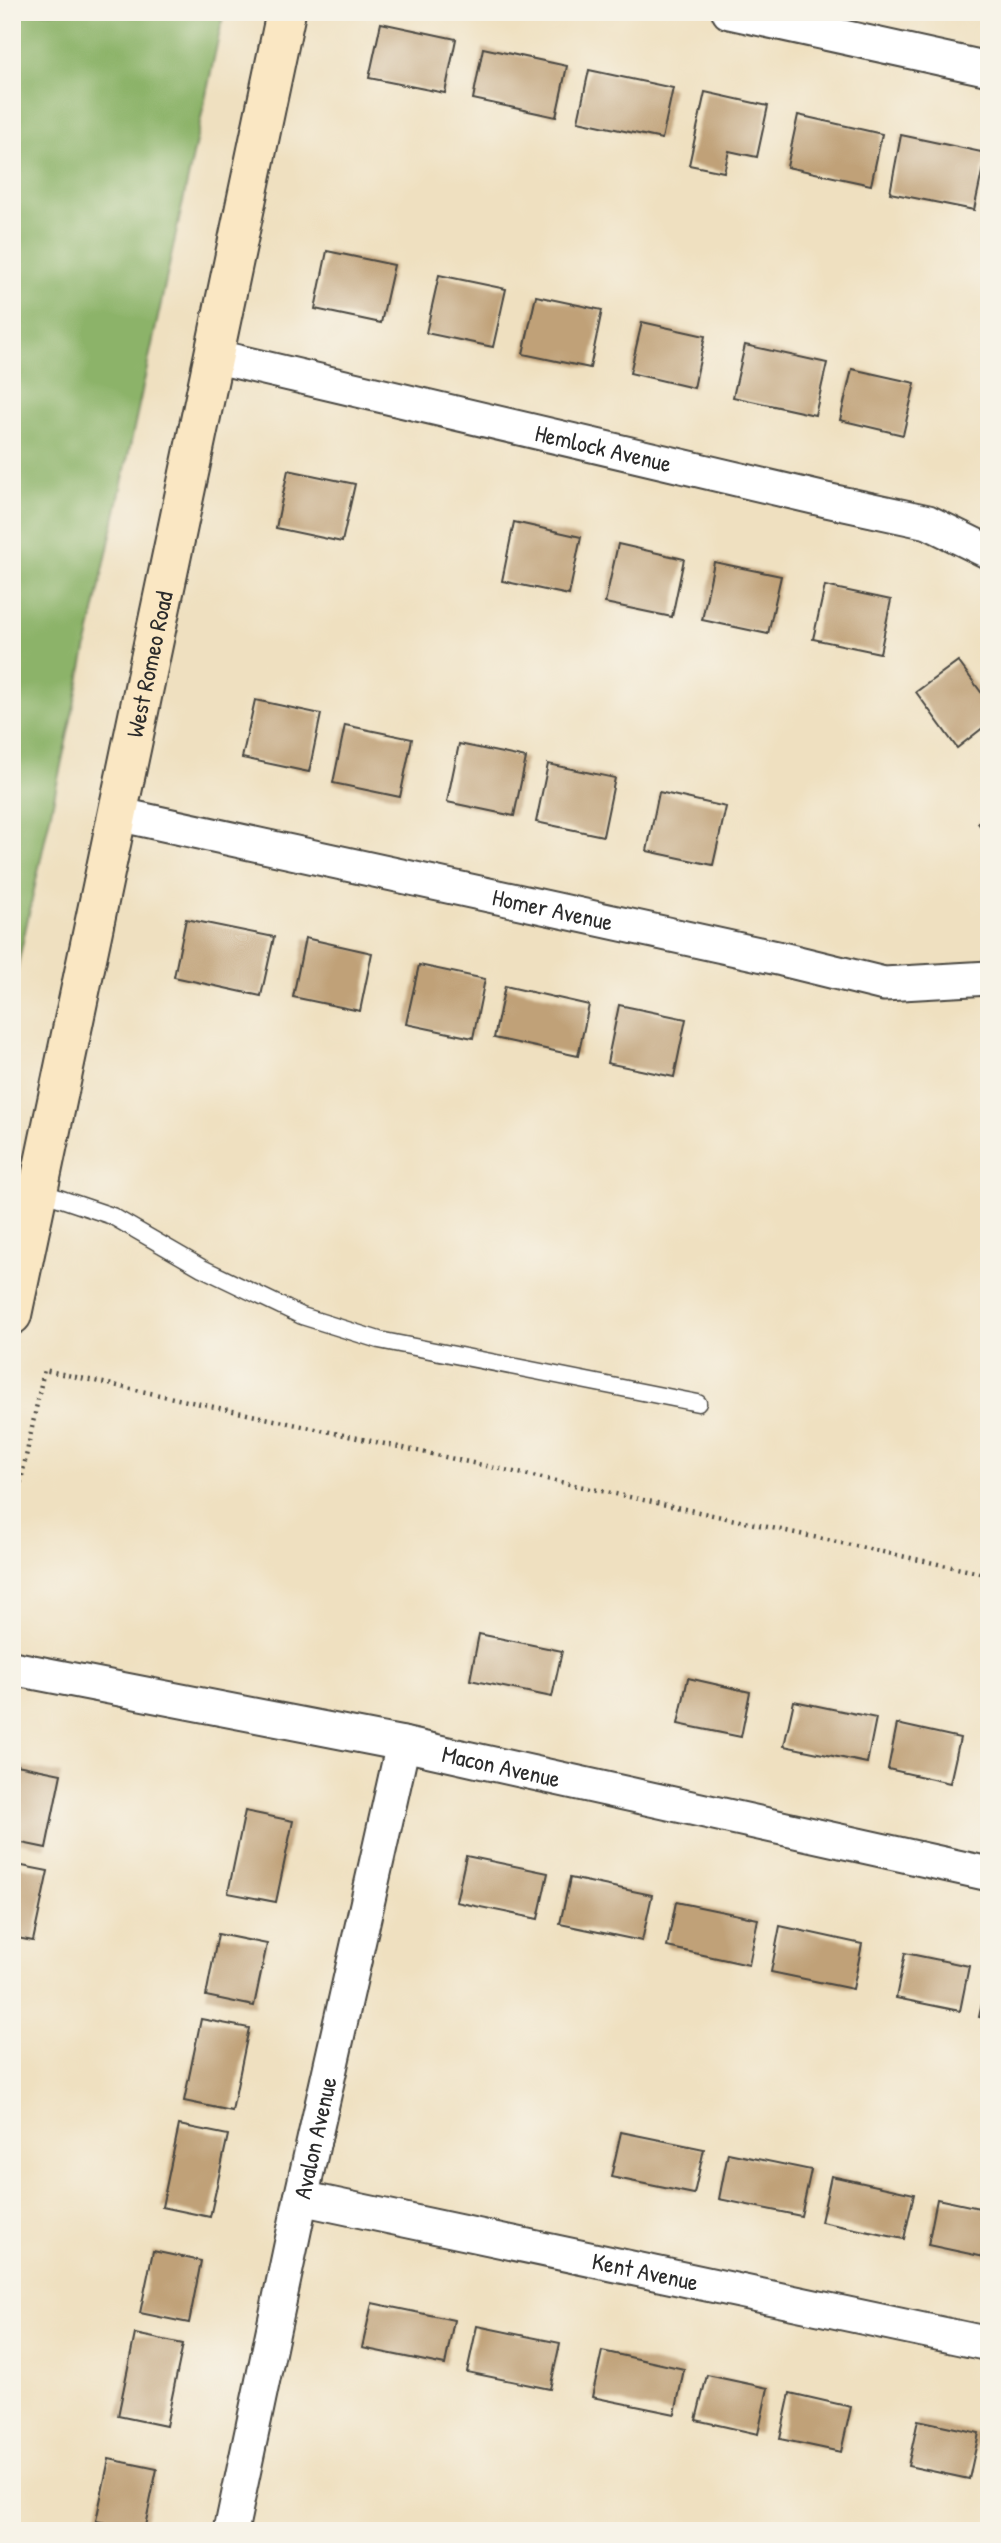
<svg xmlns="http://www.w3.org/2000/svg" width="1001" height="2543" font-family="'Patrick Hand',sans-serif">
<rect width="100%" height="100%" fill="#f7f3e8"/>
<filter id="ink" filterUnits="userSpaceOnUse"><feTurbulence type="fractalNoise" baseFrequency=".0143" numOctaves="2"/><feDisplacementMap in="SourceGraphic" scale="14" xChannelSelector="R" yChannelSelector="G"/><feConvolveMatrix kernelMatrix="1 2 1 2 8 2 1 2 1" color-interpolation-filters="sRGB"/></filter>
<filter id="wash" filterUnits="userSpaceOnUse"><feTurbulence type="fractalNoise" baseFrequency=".00686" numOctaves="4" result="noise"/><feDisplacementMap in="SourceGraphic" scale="28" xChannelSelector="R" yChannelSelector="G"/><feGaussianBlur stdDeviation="1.57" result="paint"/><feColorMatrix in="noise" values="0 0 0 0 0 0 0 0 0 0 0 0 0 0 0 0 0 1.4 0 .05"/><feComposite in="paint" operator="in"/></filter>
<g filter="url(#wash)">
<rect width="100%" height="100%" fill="#efe0c0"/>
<!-- forest -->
<polygon fill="#8cb369" stroke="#5c6f4a" stroke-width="2" points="12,12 224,12 12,992"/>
<g id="blocks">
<!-- building -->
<g fill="#c0a178">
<polygon points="381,23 456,39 445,93 369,78"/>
<polygon points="483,48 567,66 556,117 473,99"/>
<polygon points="589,70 673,88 662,139 578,121"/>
<polygon points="705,92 768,106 757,157 729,151 724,172 689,165"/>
<polygon points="798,115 882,134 871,185 787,167"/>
<polygon points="901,135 986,153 974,210 890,193"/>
<polygon points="327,251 394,265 381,323 315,309"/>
<polygon points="439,275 506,289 493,347 426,333"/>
<polygon points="536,296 602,310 590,368 523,354"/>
<polygon points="642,322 705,336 694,388 630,373"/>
<polygon points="745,345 827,363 815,415 733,397"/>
<polygon points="852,369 915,383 903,435 840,420"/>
<polygon points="288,470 355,484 342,542 276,528"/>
<polygon points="514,522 581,537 569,595 502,581"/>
<polygon points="618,544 684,559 672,617 605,603"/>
<polygon points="714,562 781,576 768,634 702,620"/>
<polygon points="825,586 891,600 880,653 813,639"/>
<polygon points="958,661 989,703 989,723 957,748 916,692"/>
<polygon points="255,700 321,714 309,772 242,758"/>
<polygon points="345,725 412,739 400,797 333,783"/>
<polygon points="459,744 526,758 514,816 447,802"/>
<polygon points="548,764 615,778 603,836 536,822"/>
<polygon points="659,792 726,807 713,865 647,851"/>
<polygon points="989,814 989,837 978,823"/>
<polygon points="186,919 274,937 261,996 174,977"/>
<polygon points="305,938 372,953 360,1011 293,997"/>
<polygon points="419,965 485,979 473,1038 406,1024"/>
<polygon points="505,986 589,1005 578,1056 494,1038"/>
<polygon points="619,1005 686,1019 674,1077 607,1063"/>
<polygon points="479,1634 562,1651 552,1697 470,1680"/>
<polygon points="688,1678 750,1692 741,1737 678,1724"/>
<polygon points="794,1701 876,1718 867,1763 784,1746"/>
<polygon points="897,1724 960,1738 950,1783 888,1769"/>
<polygon points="12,1764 61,1774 46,1848 12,1841"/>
<polygon points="245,1811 293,1821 276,1902 228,1893"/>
<polygon points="466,1856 548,1873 538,1919 456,1902"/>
<polygon points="12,1864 48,1871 33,1941 12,1937"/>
<polygon points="570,1878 652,1895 642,1941 560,1924"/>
<polygon points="676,1902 758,1919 749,1965 667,1947"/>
<polygon points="780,1926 862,1944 853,1989 771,1972"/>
<polygon points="218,1934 267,1944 254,2006 206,1996"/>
<polygon points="905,1953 969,1966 960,2011 896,1998"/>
<polygon points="988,1977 989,1977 989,2019 979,2017"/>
<polygon points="201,2019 249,2028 232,2111 184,2101"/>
<polygon points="179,2125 228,2135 210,2217 162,2207"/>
<polygon points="621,2132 704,2149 694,2194 611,2177"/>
<polygon points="728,2153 811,2170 801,2216 719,2199"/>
<polygon points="831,2176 914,2194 904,2239 821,2222"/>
<polygon points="937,2199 989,2210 989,2258 928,2245"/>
<polygon points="153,2251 201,2261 189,2323 140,2313"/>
<polygon points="372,2303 454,2320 445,2365 362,2348"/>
<polygon points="477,2326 560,2343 550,2389 467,2372"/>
<polygon points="135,2334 183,2344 166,2426 118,2416"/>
<polygon points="602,2351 684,2369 675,2414 592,2397"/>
<polygon points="707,2375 768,2388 758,2434 696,2420"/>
<polygon points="790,2393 851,2407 841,2452 780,2439"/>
<polygon points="918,2420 979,2433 969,2479 908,2466"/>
<polygon points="109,2459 157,2469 144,2531 96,2521"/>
</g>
</g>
</g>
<g filter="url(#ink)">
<use href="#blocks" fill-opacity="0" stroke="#484641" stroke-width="2"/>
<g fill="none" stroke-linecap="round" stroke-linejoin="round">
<defs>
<polyline id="service" points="38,1191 112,1216 202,1268 302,1316 379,1340 698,1403"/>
<g id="minor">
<polyline points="729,12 989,69"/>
<path id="s1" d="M213 356 826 500 928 522 989 552"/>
<path id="s2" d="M117 814 782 959 884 984 989 978"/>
<path id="s3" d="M12 1668 403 1744 989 1874"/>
<path id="s4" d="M301 2198 989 2344"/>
<path id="s5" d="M231 2531 301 2198 403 1744"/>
</g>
<g id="secondary">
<path id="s6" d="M12 1315 286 12"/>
</g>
</defs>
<!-- service casing -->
<use href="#service" stroke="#484641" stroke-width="19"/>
<!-- minor casing -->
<use href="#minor" stroke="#484641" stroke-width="37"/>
<!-- secondary casing -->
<use href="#secondary" stroke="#484641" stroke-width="42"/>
<!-- path -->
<polyline stroke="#484641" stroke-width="4.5" stroke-dasharray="2 5" stroke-linecap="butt" points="12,1524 44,1370 989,1575"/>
<!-- service -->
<use href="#service" stroke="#fff" stroke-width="16"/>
<!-- minor -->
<use href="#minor" stroke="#fff" stroke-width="33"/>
<!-- secondary -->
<use href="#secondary" stroke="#fae7c3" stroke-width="38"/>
</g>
</g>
<g text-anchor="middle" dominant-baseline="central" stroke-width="5" stroke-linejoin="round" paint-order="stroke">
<!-- street labels -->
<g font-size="24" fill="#2b2b2b" stroke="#f7f3e8">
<text stroke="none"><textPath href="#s1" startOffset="401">Hemlock Avenue</textPath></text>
<text stroke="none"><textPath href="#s6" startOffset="665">West Romeo Road</textPath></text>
<text stroke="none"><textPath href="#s2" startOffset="446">Homer Avenue</textPath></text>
<text stroke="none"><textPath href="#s3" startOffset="499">Macon Avenue</textPath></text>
<text stroke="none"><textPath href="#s5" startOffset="402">Avalon Avenue</textPath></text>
<text stroke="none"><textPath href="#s4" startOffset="352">Kent Avenue</textPath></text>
</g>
</g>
<!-- margin -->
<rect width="1001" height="2543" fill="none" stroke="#f7f3e8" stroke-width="42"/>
</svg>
